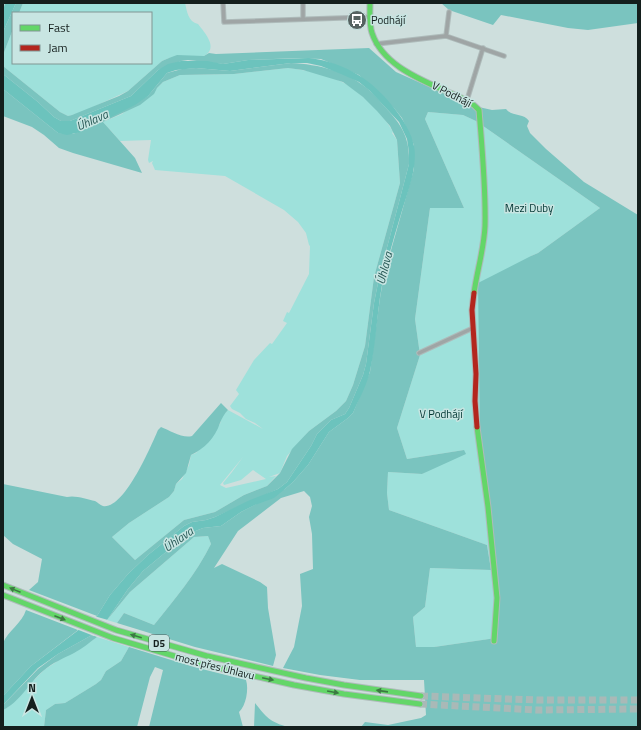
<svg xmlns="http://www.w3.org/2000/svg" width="641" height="730" font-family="'Titillium Web',sans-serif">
<rect width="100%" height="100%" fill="#cedfdd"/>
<!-- green -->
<g fill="#9ee1db" fill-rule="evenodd">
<path d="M23 3H185C187 11 188 22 198 24 205 33 219 48 204 56L169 58 162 61 128 91 80 113 68 116 60 112 3 66V55L13 29V63H151V13H19Z"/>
<path d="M288 68C306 70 326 74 342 82 360 91 384 115 393 132L392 133 397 140 400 183 374 277 365 346 353 385 346 401 336 411 309 431 287 456 280 473 269 477 276 476 267 486 244 495 215 512 184 520 135 560 112 537 129 523 169 497 174 491 176 484 182 479 189 465 191 455 196 453 220 424 222 416 228 410 263 429 255 423 246 419 240 413 232 409 230 406 239 394 236 390 254 360 270 343 272 344 287 323 283 321 287 312 289 313 309 274 310 246 309 245 306 233 298 222 284 210 225 176 155 170 152 163 153 161 149 163 148 160 151 140 120 141 103 122 122 114 157 88 163 82 180 75 234 74ZM243 457 232 472 223 483 224 485 241 480 253 470 266 479 226 488 220 485Z"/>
<polygon points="428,112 463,115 476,121 600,208 538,253 531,256 480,433 494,542 497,586 496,638 434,647 416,647 413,617 425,607 430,568 491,570 487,545 389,510 387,493 388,472 422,474 464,450 407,459 397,428 420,355 415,319 430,208 464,208 425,119"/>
<path d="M208 536 211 544C196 574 175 599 154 625L124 613 117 623 107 620 130 592 194 537Z"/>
<polygon points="97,637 129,647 121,661 106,671 101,680 96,684 65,703 55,704 46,710 44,727 3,727 3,710 8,707 44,670 67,655 75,652"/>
</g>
<!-- forest -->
<g fill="#7ac4bf" fill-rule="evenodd">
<polygon points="16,3 23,3 19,13 13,13 13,29 3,55 3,32"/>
<polygon points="441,3 638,3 638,23 588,30 568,28 501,15 493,25 449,10"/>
<path d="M369 48 396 72 470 105 492 110 506 109C512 117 524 113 529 121L527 126 530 133 546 149 584 182 638 215V727H361L365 722 388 725 421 718 426 715 424 680H360L320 675 283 668 294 647 302 606 300 574 313 569 312 534 309 517 312 506 310 497 304 491 281 498 238 531 214 568 222 564 260 582 267 587 268 608 276 655 273 666 195 647 117 623 124 613 154 625C175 599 196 574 211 544L208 536 194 537 130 592 107 620 128 589 143 571 178 542 188 534 203 528 221 526 241 512 285 489 293 482 308 465 329 432 348 418 353 413 370 372 380 298 384 275 414 169V145L402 118 394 108 359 75 321 59 299 58 248 60 223 64 188 60 181 61 158 70 131 96 70 121H61L54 117 38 102 3 74V66L60 112 68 116 72 115 119 96 128 91 162 61 169 58 177 55 204 56 209 53 216 54ZM428 112 463 115 476 121 600 208 538 253 531 256 478 283 480 433 494 542 497 586 496 638 434 647H416L413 617 425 607 430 568 491 570 487 545 389 510 387 493 388 472 422 474 466 454 464 450 407 459 397 428 420 355 415 319 430 208H464L425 119Z"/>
<path d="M291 63C318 64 350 72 370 91 376 96 380 102 385 107 402 125 410 138 409 164L379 278 374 303 366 364 363 375 349 408 345 414 331 420 317 434 311 446 287 482 278 489 215 517 206 520 192 522 184 526 148 555 128 574 110 595 97 616 29 590 38 582 42 559 13 544 3 535V484L67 497C75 495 87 499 95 501 97 502 100 505 103 506 124 510 151 446 158 430L161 427C169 430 183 439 192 436L221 403 228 410C224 414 222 418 220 423 215 438 204 449 191 455L186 473 176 484 174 491 169 497 129 523 112 537 135 560 184 520 215 512 244 495 267 486 280 473 292 449 309 431 336 411 346 401 353 385 365 346 374 277 400 183 397 140 390 126 377 111 363 97 343 82 303 70 288 68 234 74 180 75 163 82 157 88 154 94 140 105 103 122 135 158 142 173 73 153 59 148 44 135 32 127 3 116V89L58 133 73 134 93 126 148 96 167 73 182 69 196 68 230 71Z"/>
<path d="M26 610 78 630 31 666 3 696V643C8 631 22 623 26 610Z"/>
<path d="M92 635 97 637C90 642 82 649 74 653 64 658 52 663 43 671 29 683 20 702 3 710V705L38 669 58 654Z"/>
<path d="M129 647 194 667 246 680C249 689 246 706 239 712L243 727H149L163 670 155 667 150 677 137 727H44L46 710 55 704 65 703 96 684 101 680 106 671 121 661Z"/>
<path d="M255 703C266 717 270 722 288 727H254Z"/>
</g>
<!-- water -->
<g fill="#6cc3bd">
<polygon points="5,3 16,3 3,32 3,11"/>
<path d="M309 58C327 60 344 66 360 76 380 88 410 122 414 146 418 168 407 193 401 214 395 234 389 254 384 275 377 306 377 339 370 371 367 385 359 399 353 413L348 418 329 432 308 465 293 482 285 489 274 498 255 505 241 512 221 526 203 528 188 534 178 542 143 571 128 589 107 620 92 635 58 654 38 668 3 705V696L31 666 97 616 110 595 128 574 148 555 184 526 192 522 206 520 215 517 250 500 278 489 287 482 311 446 317 434 331 420 345 414 349 408 363 375 366 364 374 303 379 278 409 164V152L407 139 399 122 370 91 359 82 341 74 321 66 307 63H291L230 71 196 68 176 70 167 73 148 96 135 105 81 132 67 135 58 133 3 89V74L38 102 54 117 61 121H70L131 96 158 70 168 64 181 61H207L223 64 248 60Z"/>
</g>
<!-- pier -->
<polygon fill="#cedfdd" points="94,616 108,620 94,636 76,629"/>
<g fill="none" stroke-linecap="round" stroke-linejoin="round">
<!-- highway-tunnel -->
<g stroke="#a9b9b7" stroke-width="7" stroke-dasharray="7 3.5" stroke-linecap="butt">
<polyline points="421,696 537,700 638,700"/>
<polyline points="420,704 537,710 638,709"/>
</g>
<defs>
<g id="street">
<polyline points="223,3 224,22 370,17"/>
<polyline points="303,3 303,19"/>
<polyline points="446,36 449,12"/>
<polyline points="376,44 446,36 504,56"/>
<polyline points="467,100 483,48"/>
<polyline points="419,353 473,328"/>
</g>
<g id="fast">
<path d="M370 3C370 13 369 24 372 33 383 66 422 80 450 93 461 98 471 101 479 110 482 148 486 188 485 226 484 249 477 271 474 293"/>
<polyline points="477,427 488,507 497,598 494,641"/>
<polyline points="3,585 116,630 207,656 306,678 344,685 421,696"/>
<polyline points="3,595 113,638 205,665 294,685 344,694 420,704"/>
</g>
<polyline id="jam" points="474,293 472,310 476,374 475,401 477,427"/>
</defs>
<!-- street casing -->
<use href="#street" stroke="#aebbba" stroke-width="5.5"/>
<!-- fast casing -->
<use href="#fast" stroke="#aebbba" stroke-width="7"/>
<!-- jam casing -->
<use href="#jam" stroke="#aebbba" stroke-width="7"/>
<!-- street -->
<use href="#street" stroke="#9fa5a5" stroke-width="3.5"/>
<!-- fast -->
<use href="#fast" stroke="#63d668" stroke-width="5"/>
<!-- jam -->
<use href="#jam" stroke="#b3261e" stroke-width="5"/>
</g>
<!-- one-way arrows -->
<defs><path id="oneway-solid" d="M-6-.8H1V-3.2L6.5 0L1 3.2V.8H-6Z"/></defs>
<g fill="#3c7a42">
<use href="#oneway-solid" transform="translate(15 590) rotate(-158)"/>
<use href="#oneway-solid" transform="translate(60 618) rotate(21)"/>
<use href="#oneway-solid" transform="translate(136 636) rotate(-164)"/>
<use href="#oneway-solid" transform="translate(268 679) rotate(12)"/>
<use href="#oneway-solid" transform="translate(382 691) rotate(-172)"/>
<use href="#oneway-solid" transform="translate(333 692) rotate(10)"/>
</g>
<!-- icons -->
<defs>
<symbol id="bus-disc" viewBox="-11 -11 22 22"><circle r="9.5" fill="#556260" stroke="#c8e5e2"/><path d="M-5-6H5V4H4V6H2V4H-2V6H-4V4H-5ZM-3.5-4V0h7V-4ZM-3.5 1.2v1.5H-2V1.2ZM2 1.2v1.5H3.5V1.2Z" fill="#fff"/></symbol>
</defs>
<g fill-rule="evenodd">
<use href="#bus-disc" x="346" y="9" width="22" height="22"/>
</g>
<g text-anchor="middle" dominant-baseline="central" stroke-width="3" stroke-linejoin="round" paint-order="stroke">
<!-- shield labels -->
<rect fill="#c8e5e2" stroke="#4a5a58" stroke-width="1" x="149" y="635" width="20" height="16" rx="3"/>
<g font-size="10" font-weight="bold" fill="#141f1d">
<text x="159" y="643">D5</text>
</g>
<!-- poi labels -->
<g font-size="11" fill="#141f1d" stroke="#c8e5e2" text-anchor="start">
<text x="371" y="20">Podhájí</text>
</g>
<!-- street labels -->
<g font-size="11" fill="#141f1d" stroke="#c8e5e2">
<text transform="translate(452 94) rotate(27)">V Podhájí</text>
<text transform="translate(215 666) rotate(14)">most přes Úhlavu</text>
</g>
<!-- park labels -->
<g font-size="11" fill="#003633" stroke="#c8e5e2">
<text x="529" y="208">Mezi Duby</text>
<text x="441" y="414">V Podhájí</text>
</g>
<!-- water labels -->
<g font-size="12" font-style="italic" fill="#295a57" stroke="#c8e5e2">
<text transform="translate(92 120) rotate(-24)">Úhlava</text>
<text transform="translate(384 268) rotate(-76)">Úhlava</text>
<text transform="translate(178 539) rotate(-35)">Úhlava</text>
</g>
</g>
<!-- border -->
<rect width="641" height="730" fill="none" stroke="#141f1d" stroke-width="8"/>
<!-- legend -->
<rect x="12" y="12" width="140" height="52" fill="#c8e5e2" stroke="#809693"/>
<rect x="20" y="25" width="20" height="6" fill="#63d668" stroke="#809693"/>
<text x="48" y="32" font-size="12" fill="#141f1d">Fast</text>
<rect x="20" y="45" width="20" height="6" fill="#b3261e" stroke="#809693"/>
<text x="48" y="52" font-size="12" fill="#141f1d">Jam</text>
<!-- north arrow -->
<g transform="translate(32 698)" stroke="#c8e5e2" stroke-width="3" paint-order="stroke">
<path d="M0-3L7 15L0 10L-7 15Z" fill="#141f1d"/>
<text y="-6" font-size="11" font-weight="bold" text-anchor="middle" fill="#141f1d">N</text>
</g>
</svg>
